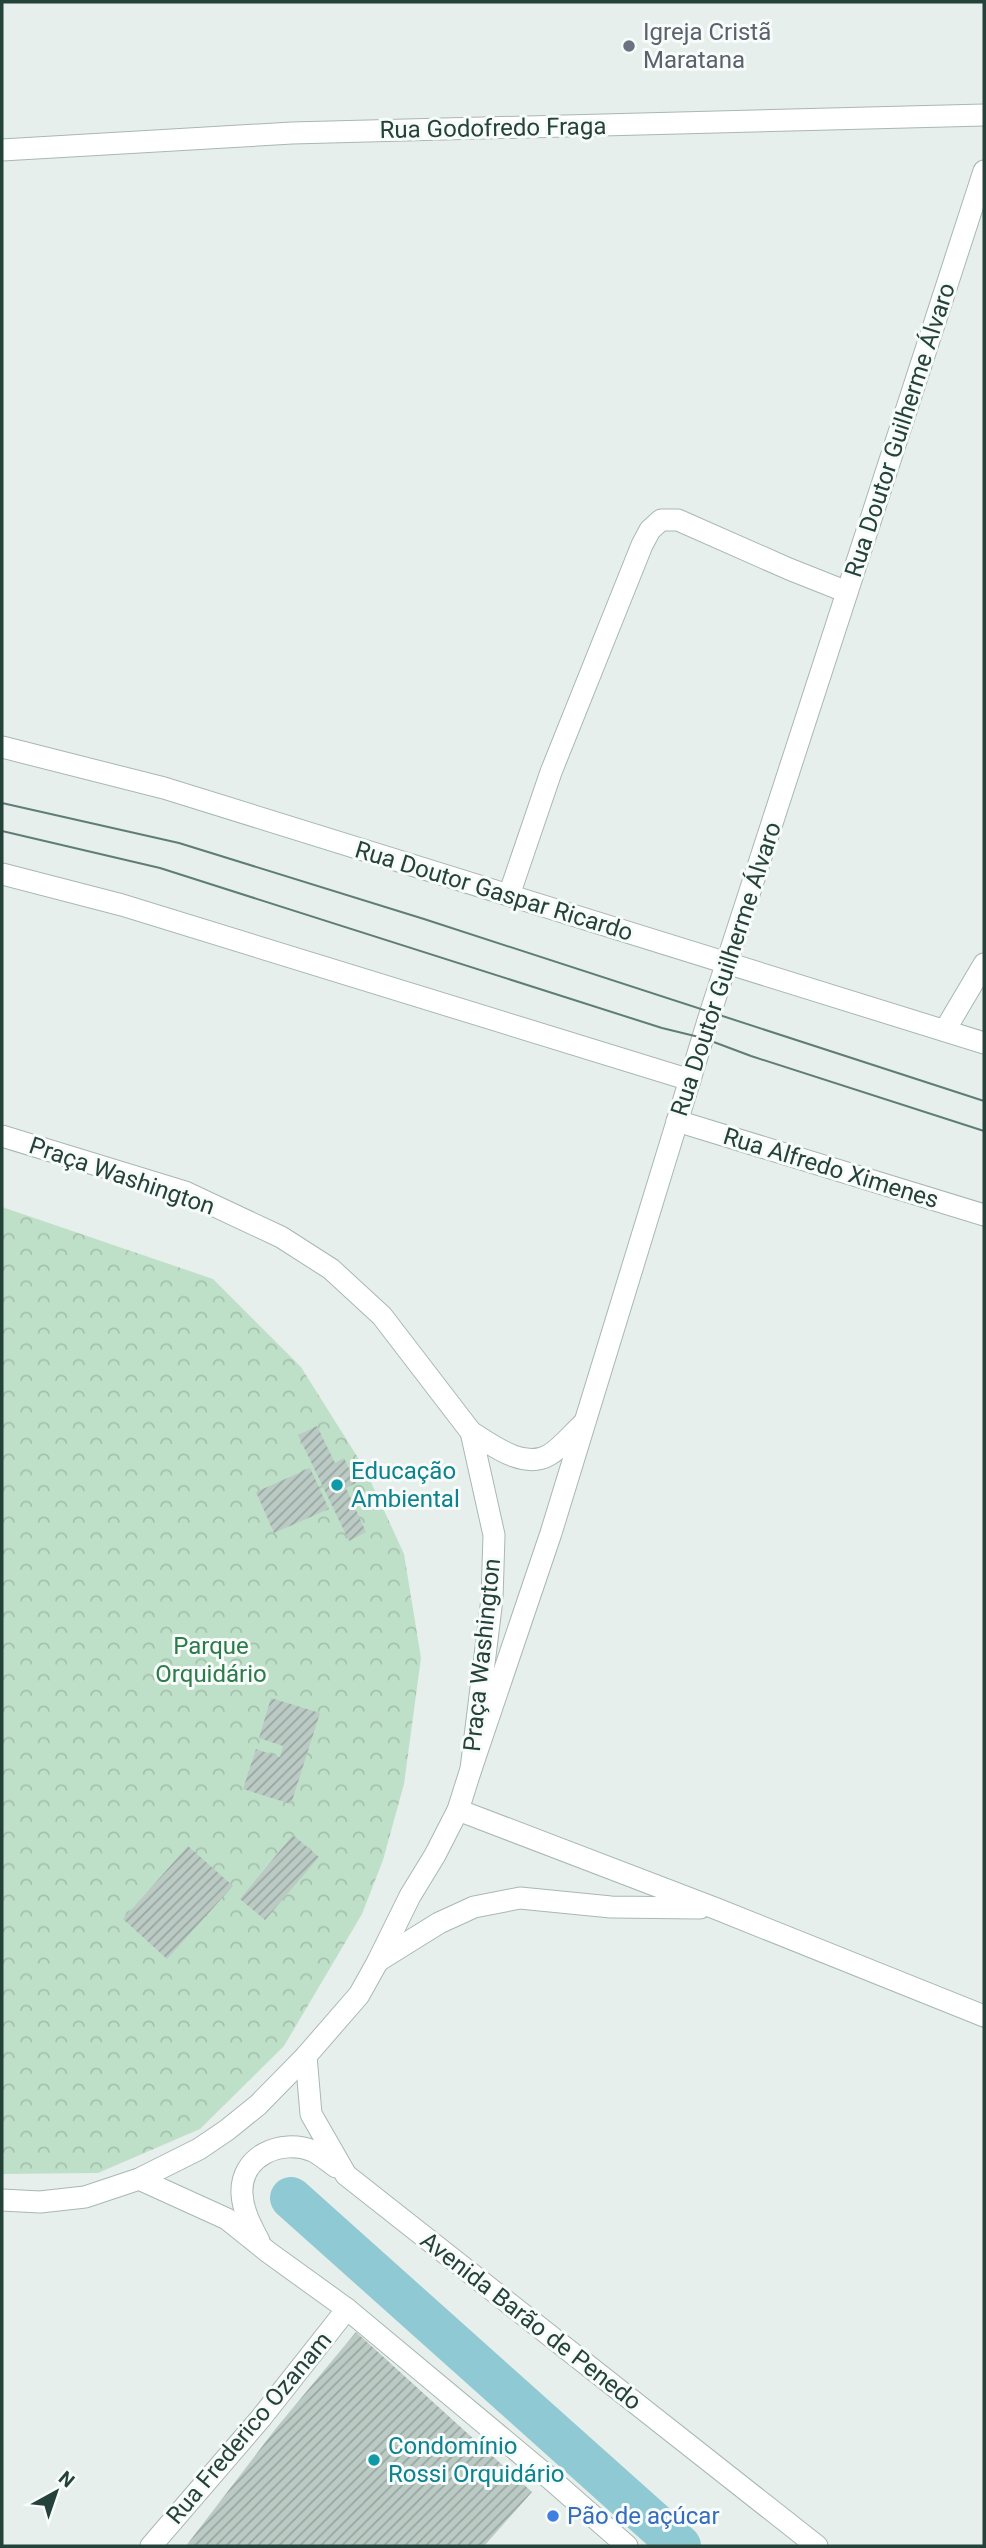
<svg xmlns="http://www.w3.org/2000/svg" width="986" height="2548" font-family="Roboto,sans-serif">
<defs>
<pattern id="park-crowns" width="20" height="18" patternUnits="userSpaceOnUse" patternTransform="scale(1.75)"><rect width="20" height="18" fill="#bfe0c8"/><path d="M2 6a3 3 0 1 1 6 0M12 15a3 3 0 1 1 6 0" fill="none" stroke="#a4c1ad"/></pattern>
<pattern id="building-hatch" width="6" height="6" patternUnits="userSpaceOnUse" patternTransform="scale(1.75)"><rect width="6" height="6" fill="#bbcac4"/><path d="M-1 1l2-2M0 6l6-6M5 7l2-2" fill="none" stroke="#98a6a0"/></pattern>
</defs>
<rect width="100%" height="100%" fill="#e6efeb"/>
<!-- park -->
<polygon fill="url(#park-crowns)" points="2,1207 213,1279 301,1367 365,1469 404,1554 421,1658 404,1784 383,1860 362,1914 284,2046 200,2129 98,2173 2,2174"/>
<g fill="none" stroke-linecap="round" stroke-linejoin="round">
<!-- canal -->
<polyline stroke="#8ec9d4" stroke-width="42" points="291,2198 680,2546"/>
</g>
<!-- building -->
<g fill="url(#building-hatch)">
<polygon points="317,1426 335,1463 344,1458 356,1483 346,1488 366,1532 349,1541 298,1435"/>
<polygon points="310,1468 329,1509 274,1533 256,1492"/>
<polygon points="271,1698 320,1713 291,1804 243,1789 256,1749 280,1757 283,1746 259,1738"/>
<polygon points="293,1835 319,1857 265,1920 240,1899"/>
<polygon points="188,1846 233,1886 167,1959 123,1919"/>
<polygon points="356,2332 532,2492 484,2546 186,2546 277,2427"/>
</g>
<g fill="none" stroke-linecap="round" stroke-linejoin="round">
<defs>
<g id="minor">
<polyline points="2,150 292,133 984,115"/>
<polyline points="2,747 164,788 984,1043"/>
<polyline points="2,874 122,905 690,1080"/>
<polyline points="509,895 551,772 642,545 650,530 661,520 678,520 789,569 847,592"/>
<polyline points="945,1030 984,964"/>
<polyline points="677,1121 984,1215"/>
<polyline points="2,1136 185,1192 281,1237 331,1269 382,1316 471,1432 494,1535 492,1599 471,1769 458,1810 435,1855 410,1896 378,1961 359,1995 306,2056 258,2105 227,2130 199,2149 139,2179 85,2197 40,2202 2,2200"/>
<path d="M471 1432C492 1445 524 1470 549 1455 561 1448 572 1434 583 1424"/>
<polyline points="471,1769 551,1533 711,1011 984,171"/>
<polyline points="458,1810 717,1909 984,2016"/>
<polyline points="378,1961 439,1923 474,1907 520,1898 611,1907 700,1908"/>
<polyline points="306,2056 311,2114 346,2175 817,2546"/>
<polyline points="139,2179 227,2219 268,2252 347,2309 545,2474 627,2546"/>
<path d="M259 2241C251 2226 243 2211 242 2194 240 2156 281 2138 313 2151 321 2155 329 2162 336 2167"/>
<polyline points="151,2546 261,2418 347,2309"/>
</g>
</defs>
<!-- minor casing -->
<use href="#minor" stroke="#a8b8b2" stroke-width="23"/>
<!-- minor -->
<use href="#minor" stroke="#fff" stroke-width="21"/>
<!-- tram -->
<g stroke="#5f7d75" stroke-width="2">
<polyline points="2,803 179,843 424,919 984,1101"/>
<polyline points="2,831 160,868 662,1028 703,1038 751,1056 984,1131"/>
</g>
</g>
<!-- markers -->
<circle fill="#6b7280" stroke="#f7fbf9" stroke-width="2.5" cx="629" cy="46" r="7"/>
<g fill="#0f9aa8" stroke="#f7fbf9" stroke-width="2.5">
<circle cx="337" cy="1485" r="7"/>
<circle cx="374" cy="2460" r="7"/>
</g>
<circle fill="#3f7fe0" stroke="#f7fbf9" stroke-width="2.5" cx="553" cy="2516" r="7"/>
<g text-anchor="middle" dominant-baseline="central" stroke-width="6" stroke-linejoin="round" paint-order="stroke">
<!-- worship labels -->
<g font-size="24" fill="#5b616d" stroke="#f7fbf9" text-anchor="start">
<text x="643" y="32">Igreja Cristã<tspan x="643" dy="28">Maratana</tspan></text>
</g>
<!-- street labels -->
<g font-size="24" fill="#24423a" stroke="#f7fbf9">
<text transform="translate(493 128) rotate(-1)">Rua Godofredo Fraga</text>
<text transform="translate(900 430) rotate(-72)">Rua Doutor Guilherme Álvaro</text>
<text transform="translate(494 891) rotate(17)">Rua Doutor Gaspar Ricardo</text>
<text transform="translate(726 969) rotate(-72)">Rua Doutor Guilherme Álvaro</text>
<text transform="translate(831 1168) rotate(17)">Rua Alfredo Ximenes</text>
<text transform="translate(122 1176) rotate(19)">Praça Washington</text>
<text transform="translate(482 1655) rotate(-84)">Praça Washington</text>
<text transform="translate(531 2321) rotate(38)">Avenida Barão de Penedo</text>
<text transform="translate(249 2428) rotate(-50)">Rua Frederico Ozanam</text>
</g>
<!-- culture labels -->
<g font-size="24" fill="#0d838f" stroke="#f7fbf9" text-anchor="start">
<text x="351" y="1471">Educação<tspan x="351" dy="28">Ambiental</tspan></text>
<text x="388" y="2446">Condomínio<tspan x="388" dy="28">Rossi Orquidário</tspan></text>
</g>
<!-- park labels -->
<g font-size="24" fill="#2d7a4b" stroke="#f7fbf9">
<text x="211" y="1646">Parque<tspan x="211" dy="28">Orquidário</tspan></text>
</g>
<!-- shop labels -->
<g font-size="24" fill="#366cbe" stroke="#f7fbf9" text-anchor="start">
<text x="567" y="2516">Pão de açúcar</text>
</g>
</g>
<!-- border -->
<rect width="986" height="2548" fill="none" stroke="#24423a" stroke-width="7"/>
<!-- north arrow -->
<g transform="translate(56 2492) rotate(40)" stroke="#f7fbf9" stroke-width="5" paint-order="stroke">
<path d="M0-5L12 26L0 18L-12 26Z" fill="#24423a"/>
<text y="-10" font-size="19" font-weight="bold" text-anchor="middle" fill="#24423a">N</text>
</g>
</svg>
